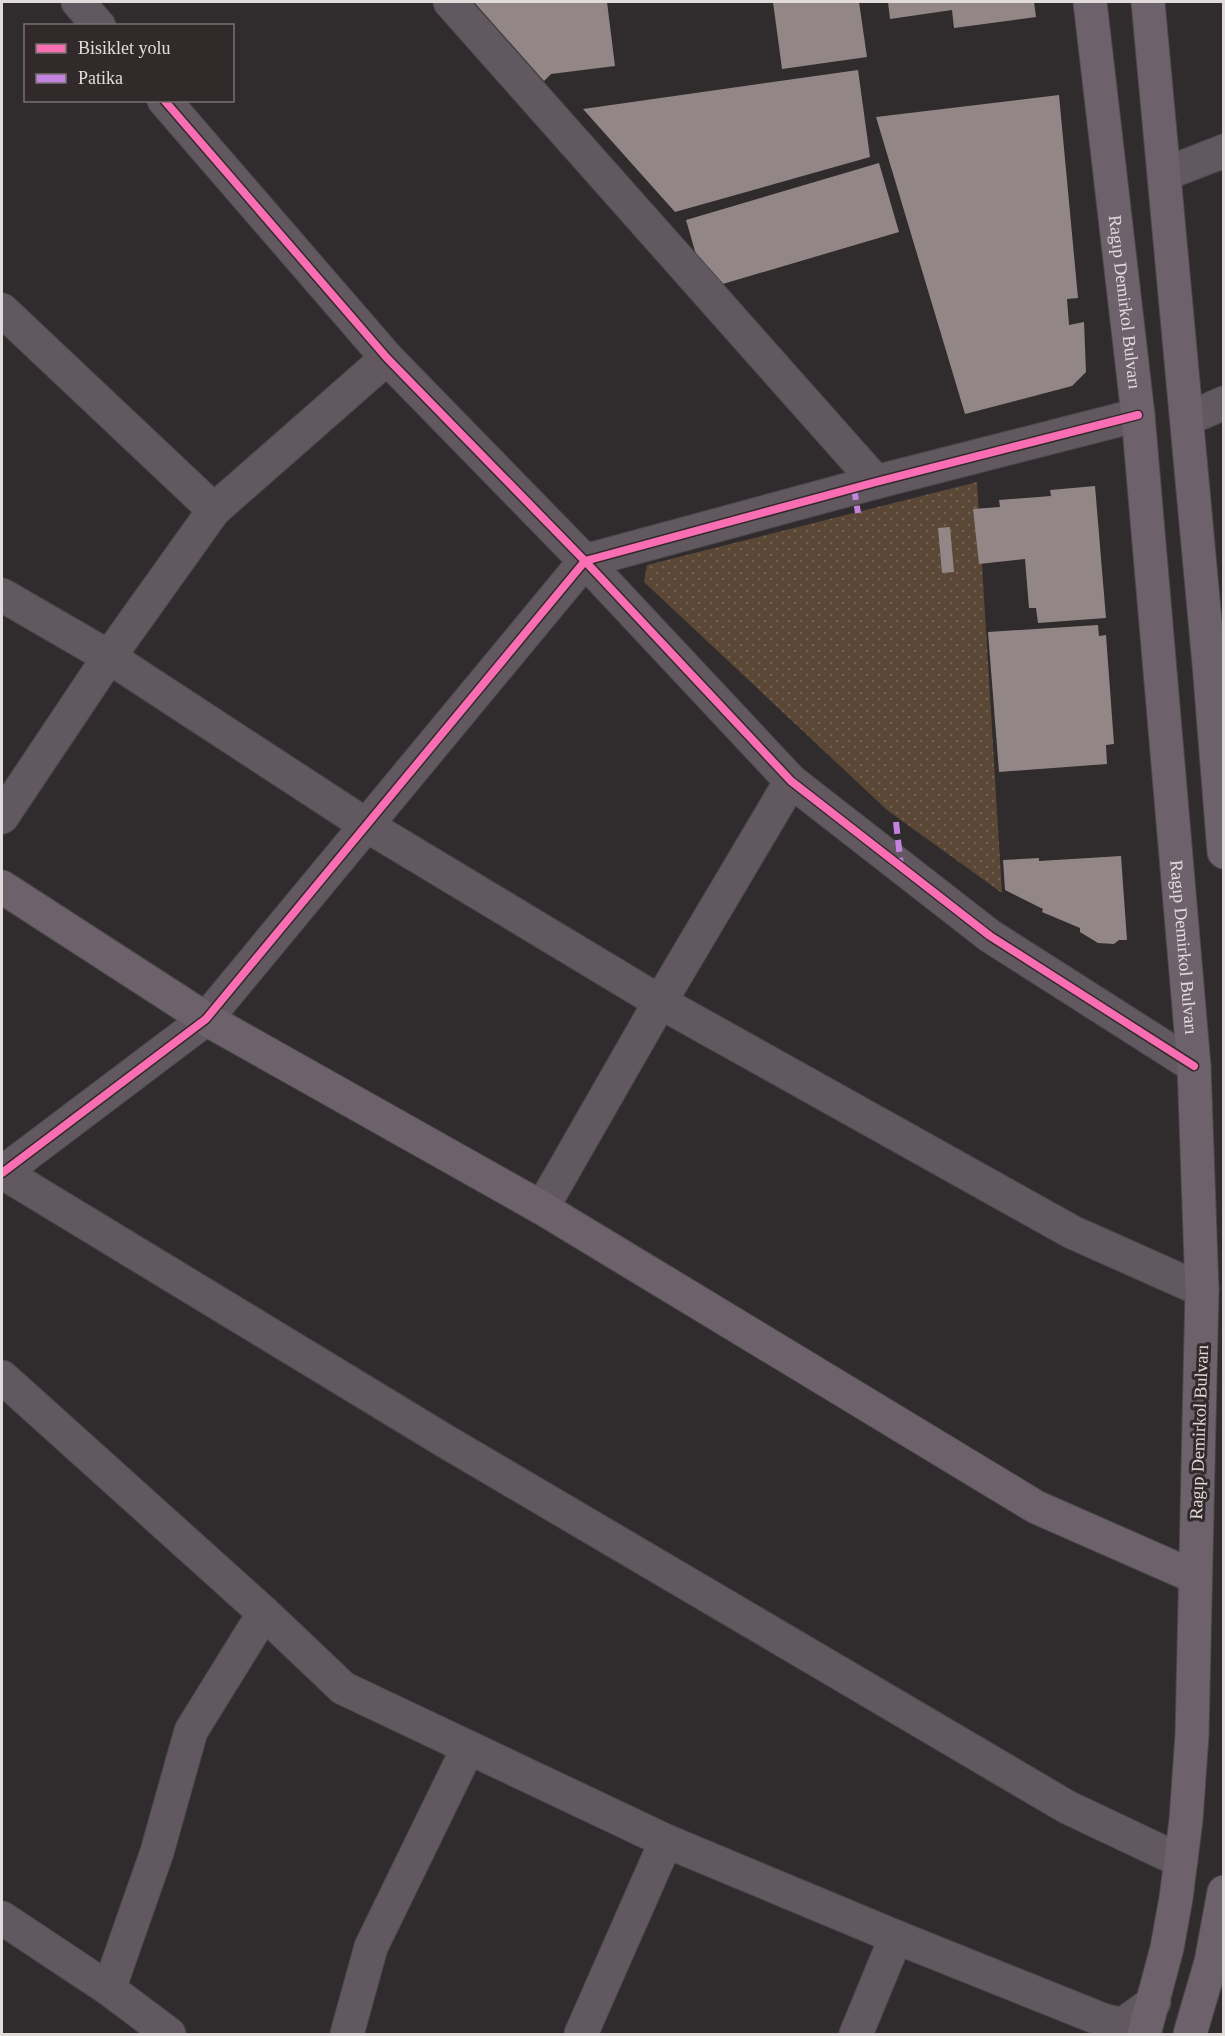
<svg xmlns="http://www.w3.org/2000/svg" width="1225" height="2036" font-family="Georgia,serif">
<defs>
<pattern id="grass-dots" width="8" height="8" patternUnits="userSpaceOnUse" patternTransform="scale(1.5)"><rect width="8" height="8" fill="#5a4736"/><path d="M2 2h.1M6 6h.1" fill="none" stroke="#716152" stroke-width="1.8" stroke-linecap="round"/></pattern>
</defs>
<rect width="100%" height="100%" fill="#302b2c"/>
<!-- grass -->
<polygon fill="url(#grass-dots)" points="977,482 1002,893 887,810 644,582 647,565"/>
<!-- building -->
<g fill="#928786">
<polygon points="474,2 607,2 615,66 551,74 544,81"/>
<polygon points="773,2 859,2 867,57 782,69"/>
<polygon points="888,2 1034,2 1036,17 954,28 952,10 890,19"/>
<polygon points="858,70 870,157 675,212 583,109"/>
<polygon points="1059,95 1078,298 1067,299 1069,325 1084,322 1086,372 1072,386 965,414 876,117"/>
<polygon points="879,163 899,232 706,289 686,220"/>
<polygon points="1095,486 1106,618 1038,623 1036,608 1029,608 1025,559 979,564 973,509 1000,507 999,500 1051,496 1050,490"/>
<polygon points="950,527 954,572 942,573 938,528"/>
<polygon points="1098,625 1099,636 1106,635 1114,744 1106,745 1107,764 999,772 988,632"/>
<polygon points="1121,856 1127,940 1119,940 1114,944 1098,943 1080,932 1080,928 1042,912 1043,909 1005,890 1003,860 1039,858 1039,861"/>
</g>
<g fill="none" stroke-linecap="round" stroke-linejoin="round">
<defs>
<g id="street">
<polyline points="78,2 99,26"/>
<polyline points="450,2 876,482"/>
<polyline points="164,100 387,358 585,561 791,781 990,936 1194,1066"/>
<polyline points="1165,174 1224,151"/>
<polyline points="2,310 214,510"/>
<polyline points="1187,419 1224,403"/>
<polyline points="2,595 109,657 366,825 660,1002 1072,1232 1202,1290"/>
<polyline points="2,817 109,657 214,510 387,358"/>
<polyline points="2,1172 445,1441 1067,1807 1181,1861"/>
<polyline points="2,1173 206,1019 585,561 876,482 1138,415"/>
<polyline points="542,1208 660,1002 791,781"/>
<polyline points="2,1377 264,1613 343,1688 666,1841 896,1937 1103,2020 1122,2025 1154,2002"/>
<polyline points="2,1918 109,1989 169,2034"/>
<polyline points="109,1989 157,1852 191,1731 264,1613"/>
<polyline points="347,2034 371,1947 468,1748"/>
<polyline points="581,2034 666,1841"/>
<polyline points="856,2034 896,1937"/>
</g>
<g id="secondary">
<path id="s1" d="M1090 2 1138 415 1194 1066 1202 1290 1192 1735 1186 1820 1176 1898 1167 1948 1144 2034"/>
<polyline points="1148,2 1209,664 1224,852"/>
<polyline points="2,887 206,1019 542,1208 1036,1507 1195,1577"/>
<polyline points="1190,2034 1211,1962 1224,1892"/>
</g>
</defs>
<!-- street casing -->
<use href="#street" stroke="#4b4849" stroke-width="35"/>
<!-- secondary casing -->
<use href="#secondary" stroke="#4b4849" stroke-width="35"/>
<!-- street -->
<use href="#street" stroke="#615860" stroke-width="33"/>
<!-- secondary -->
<use href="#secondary" stroke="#6d616b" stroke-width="33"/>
<!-- quiet -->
<g stroke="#c483df" stroke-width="6" stroke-dasharray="12 6" stroke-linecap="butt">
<polyline points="854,488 858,513"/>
<polyline points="896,822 901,866"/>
</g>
<defs>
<g id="cycleway">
<polyline points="164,100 387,358 585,561 791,781 990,936 1194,1066"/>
<polyline points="2,1173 206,1019 585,561 876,482 1138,415"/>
</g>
</defs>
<!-- cycleway casing -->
<use href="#cycleway" stroke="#32292b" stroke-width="11"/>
<!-- cycleway -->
<use href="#cycleway" stroke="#f96db3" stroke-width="8"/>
</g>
<g text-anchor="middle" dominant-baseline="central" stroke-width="6" stroke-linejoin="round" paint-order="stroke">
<!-- street labels -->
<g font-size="18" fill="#e1dbdc" stroke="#32292b">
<text stroke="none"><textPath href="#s1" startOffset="302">Ragıp Demirkol Bulvarı</textPath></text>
<text stroke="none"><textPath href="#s1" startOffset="950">Ragıp Demirkol Bulvarı</textPath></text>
<text transform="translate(1199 1432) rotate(-88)">Ragıp Demirkol Bulvarı</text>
</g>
</g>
<!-- border -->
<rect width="1225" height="2036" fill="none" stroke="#e1dbdc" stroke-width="6"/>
<!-- legend -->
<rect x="24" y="24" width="210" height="78" fill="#32292b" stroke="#787072" stroke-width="1.5"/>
<rect x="36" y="44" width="30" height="9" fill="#f96db3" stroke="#787072" stroke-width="1.5"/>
<text x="78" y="54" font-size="18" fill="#e1dbdc">Bisiklet yolu</text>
<rect x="36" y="74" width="30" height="9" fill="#c483df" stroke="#787072" stroke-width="1.5"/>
<text x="78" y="84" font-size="18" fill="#e1dbdc">Patika</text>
</svg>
